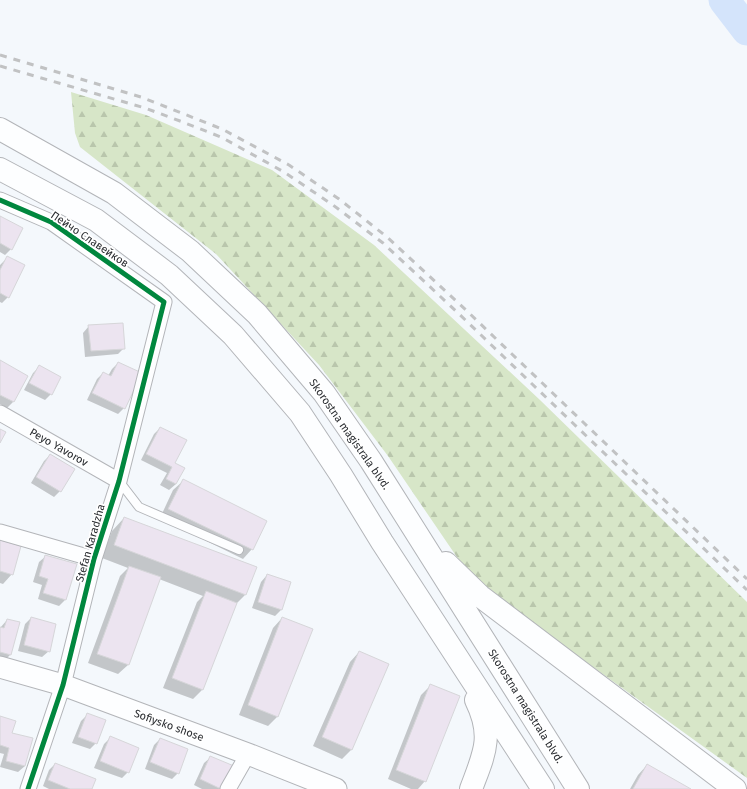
<svg xmlns="http://www.w3.org/2000/svg" width="747" height="789" viewBox="0 0 747 789" font-family="'Fira Sans',sans-serif">
<defs>
<pattern id="forest-firs" width="22" height="20" patternUnits="userSpaceOnUse"><rect width="22" height="20" fill="#d7e6c8"/><path d="M5 1l3.5 6h-7zM16 11l3.5 6h-7z" fill="#b9c6ac"/></pattern>
</defs>
<rect width="100%" height="100%" fill="#f4f8fc"/>
<path fill="url(#forest-firs)" d="M71 92 146 115 272 170 374 245 540 400 747 602V778L496 597 463 566 388 456 319 365 216 254 80 147 75 133Z"/>
<path fill="#0003" d="M0 217 11 249 5 255 0 252Z
M7 258 8 297 2 303 0 302V265Z
M89 326 124 348 118 354 85 357 83 333Z
M0 361 27 376 13 402 7 408 0 404Z
M118 363 124 408 118 414 87 400 97 379 103 373 108 376 112 369Z
M39 367 51 394 45 400 24 390 33 373Z
M160 428 174 464 176 484 169 490 160 485 167 473 141 460 154 434Z
M50 455 60 491 54 497 31 483 44 461Z
M183 481 252 549 243 559 160 518 173 490Z
M124 518 245 595 236 604 202 690 193 699 163 688 197 602 203 596 159 579 128 665 118 674 88 663 120 576 128 568 102 558 112 531Z
M0 541 12 574 3 584 0 583Z
M46 556 65 600 59 606 38 599 42 585 33 582 39 562Z
M267 575 290 583 281 610 275 616 252 608 261 582Z
M31 618 49 651 42 657 18 651 25 624Z
M282 618 311 629 277 717 268 726 239 715 273 628Z
M7 620 10 655 4 661 0 660V628Z
M359 652 352 749 342 759 313 746 350 662Z
M430 686 425 781 418 789H411L388 779 421 695Z
M87 715 96 743 90 749 72 743 81 721Z
M0 717 11 734 25 766 18 772 0 767 4 754 0 753Z
M110 738 128 772 122 778 94 768 104 744Z
M160 739 178 773 172 779 145 769 154 745Z
M211 757 222 789H202L194 785 204 763Z
M55 764 90 789H49L43 786 49 770Z
M647 765 689 789H630L638 775Z"/>
<g fill="none" stroke-linecap="round" stroke-linejoin="round">
<path stroke="#d4e4fb" stroke-width="31" d="M724 0 747 30"/>
</g>
<path fill="#ece4f0" stroke="#d6d6d9" d="M0 216 23 228 12 250 0 243Z
M7 256 25 265 9 298 0 293V270Z
M123 323 125 349 91 351 88 325Z
M0 360 28 376 14 402 0 395Z
M118 362 142 373 125 409 92 393 103 372 111 376Z
M39 365 61 377 52 395 29 383Z
M160 427 187 440 175 463 185 468 176 484 166 479 172 467 146 454Z
M0 429 6 432 0 443Z
M50 454 75 469 61 492 36 477Z
M183 479 267 521 253 550 168 509Z
M124 517 257 567 246 595 114 545Z
M0 540 21 546 13 575 0 571Z
M45 555 77 564 66 600 43 593 48 579 39 576Z
M129 566 161 577 129 665 97 654Z
M267 574 291 582 282 610 258 602Z
M206 591 237 603 203 690 172 678Z
M31 617 56 624 50 652 24 645Z
M282 617 313 629 278 717 248 705Z
M7 619 20 622 11 655 0 652V627L4 628Z
M359 651 389 664 352 750 322 737Z
M430 684 460 696 426 782 396 770Z
M87 713 106 720 97 744 78 737Z
M0 716 16 721 12 733 33 738 25 766 6 761 9 748 0 745Z
M110 736 139 748 129 773 100 761Z
M160 738 188 749 179 774 150 762Z
M210 756 234 766 221 789 200 779Z
M55 763 96 779 92 789H70L48 780Z
M647 764 691 789H633Z"/>
<g fill="none" stroke-linecap="round" stroke-linejoin="round">
<g stroke="#b3b5b9" stroke-width="10">
<path id="lane" d="M119 481 139 507 239 550"/>
</g>
<g stroke="#b3b5b9" stroke-width="17">
<path id="street" d="M0 200 51 222 164 302 119 481 94 559 63 685 28 789
M0 413 119 481
M0 532 94 559
M228 789 248 754"/>
</g>
<g stroke="#b3b5b9" stroke-width="23">
<path id="secondary" d="M0 667 63 685 248 754 336 789"/>
</g>
<g stroke="#b3b5b9" stroke-width="24">
<path id="highway" d="M0 129 114 193 190 251 257 314 324 393 371 461 578 789
M0 169 96 220 169 275 233 335 300 413 341 475 382 542 543 789
M446 563 480 596 735 789
M471 789C484 754 494 737 476 700"/>
</g>
<use href="#lane" stroke="#fdfeff" stroke-width="8"/>
<use href="#street" stroke="#fdfeff" stroke-width="15"/>
<use href="#secondary" stroke="#fdfeff" stroke-width="21"/>
<use href="#highway" stroke="#fdfeff" stroke-width="22"/>
<path stroke="#c1c2c3" stroke-width="3" stroke-dasharray="7 7" stroke-linecap="butt" d="M0 55 141 97 222 129 289 165 339 199 387 237 468 312 747 579
M0 66 145 108 180 121 221 137 284 172 333 205 383 243 457 312 747 590"/>
<g stroke="#fff" stroke-width="8">
<path id="cycleway" d="M0 200 51 222 164 302 119 481 94 559 63 685 28 789"/>
</g>
<use href="#cycleway" stroke="#00873e" stroke-width="5"/>
</g>
<g text-anchor="middle" stroke-width="3.5" stroke-linejoin="round" paint-order="stroke">
<g font-size="11" fill="#2a2d31" stroke="#fff">
<text transform="translate(90 239) rotate(34)" y="4">Пейчо Славейков</text>
<text transform="translate(350 434) rotate(55)" y="4">Skorostna magistrala blvd.</text>
<text transform="translate(59 447) rotate(30)" y="4">Peyo Yavorov</text>
<text transform="translate(90 543) rotate(-74)" y="4">Stefan Karadzha</text>
<text transform="translate(526 706) rotate(58)" y="4">Skorostna magistrala blvd.</text>
<text transform="translate(169 725) rotate(20)" y="4">Sofiysko shose</text>
</g>
</g>
</svg>
